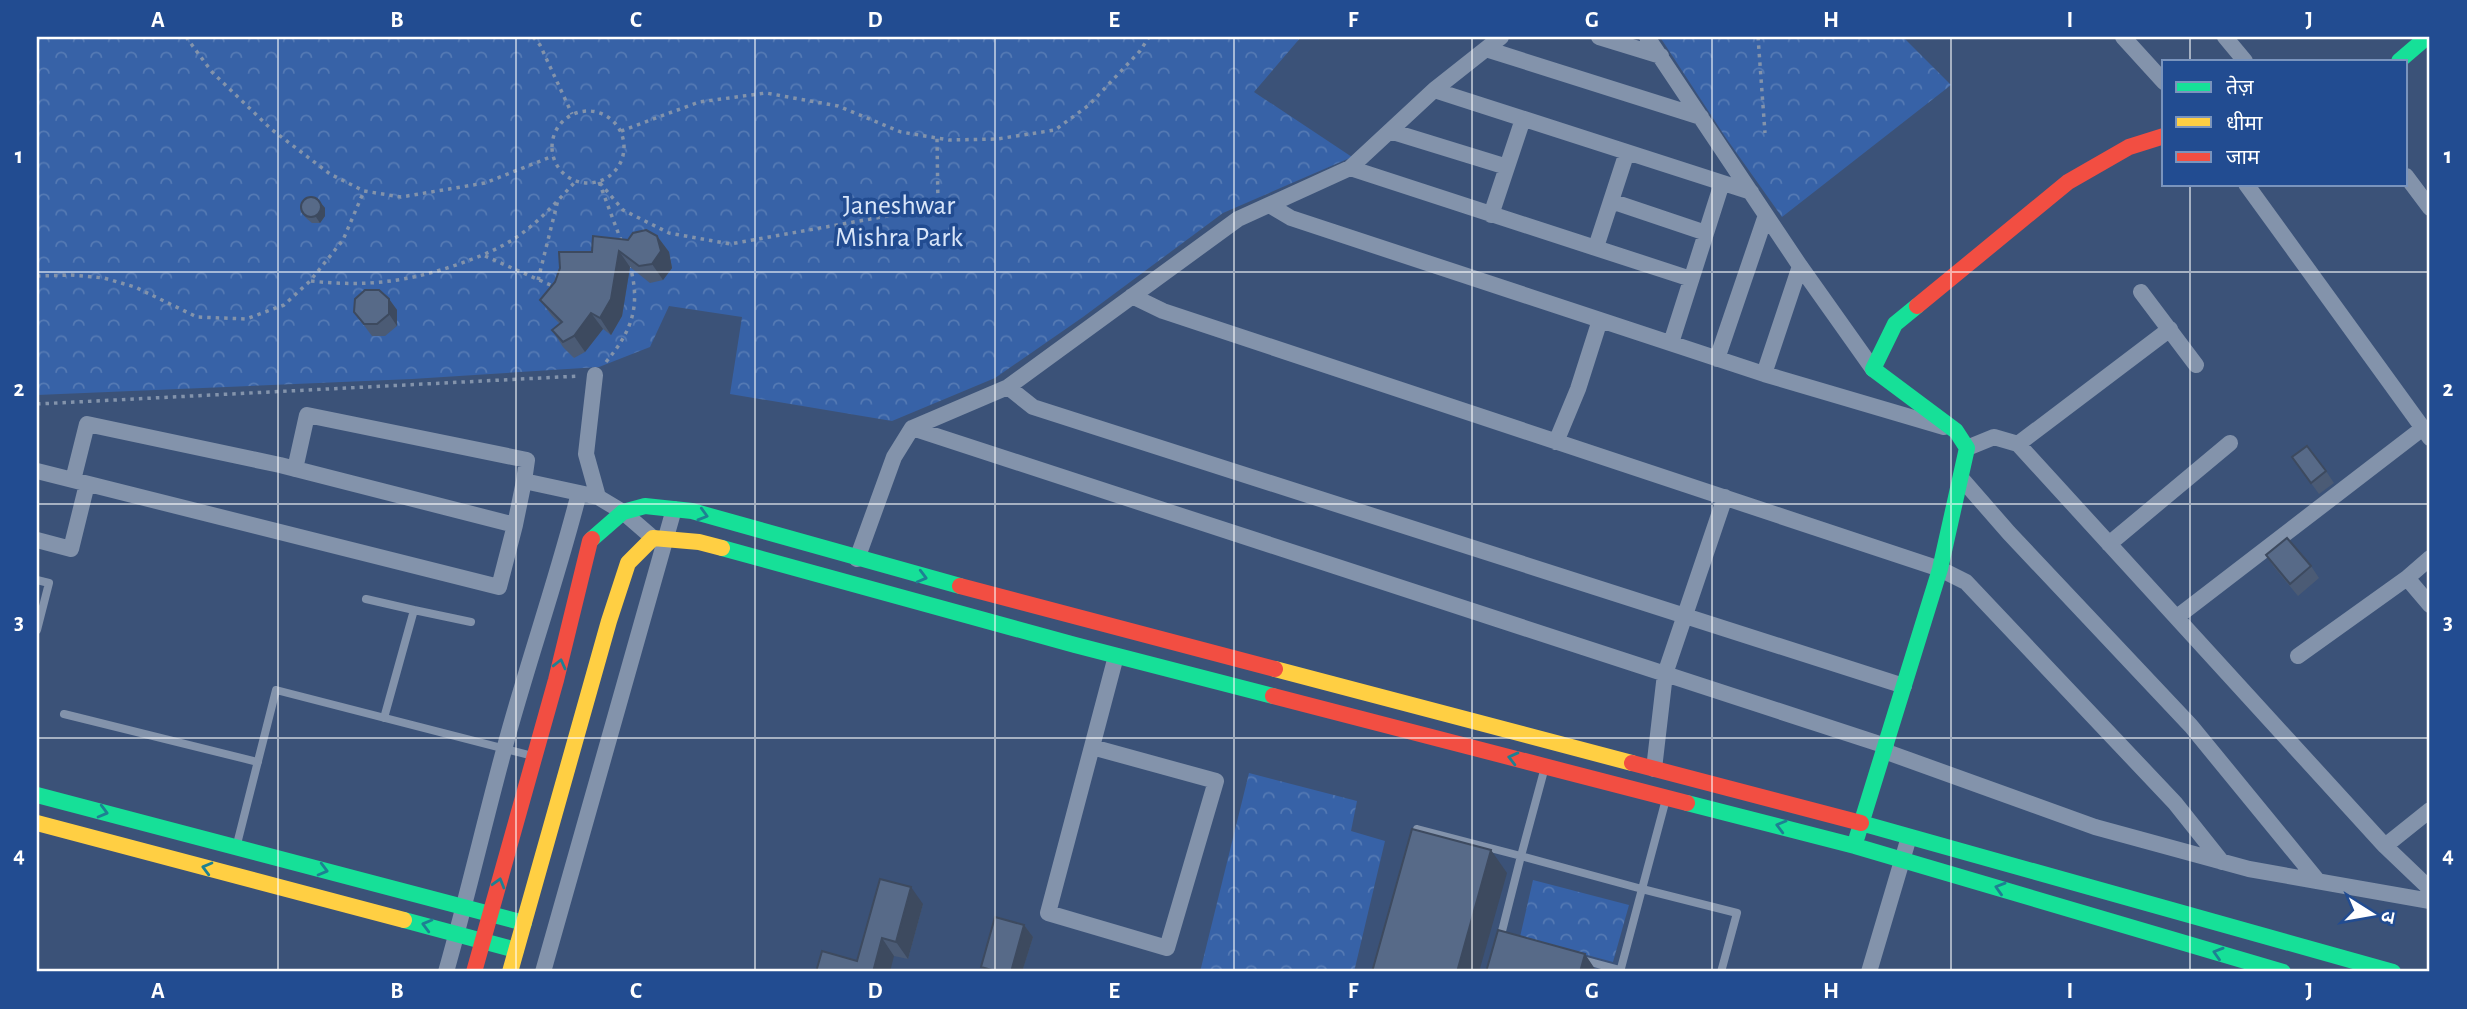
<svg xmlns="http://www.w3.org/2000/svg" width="2467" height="1009" viewBox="0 0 2467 1009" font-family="'Alegreya Sans','Noto Sans Devanagari',sans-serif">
<defs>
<pattern id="forest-crowns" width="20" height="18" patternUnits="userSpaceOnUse" patternTransform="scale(1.75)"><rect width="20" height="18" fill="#3762a7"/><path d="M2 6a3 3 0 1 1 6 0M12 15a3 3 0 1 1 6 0" fill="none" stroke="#557ab4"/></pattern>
</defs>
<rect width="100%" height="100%" fill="#3b5278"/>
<path fill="url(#forest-crowns)" d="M37 37H1301L1254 92 1352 157 1223 213 1083 317 995 378 892 421 730 394 742 317 669 306 650 347 599 367 412 379 37 395Z
M1660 37H1903L1951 85 1782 217 1726 138Z
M1249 773 1357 801 1351 831 1385 841 1354 972H1200Z
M1533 880 1629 905 1613 962 1520 937Z"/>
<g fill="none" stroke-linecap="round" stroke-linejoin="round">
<path stroke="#8393ab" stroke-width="3.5" stroke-dasharray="3.5 5" stroke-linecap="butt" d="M186 37 212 72 271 129 330 174 364 191 401 197 485 183 553 156
M533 37 540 45 572 114
M1758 37 1765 133
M552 147a36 36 0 1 1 72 0a36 36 0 1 1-72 0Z
M621 131 699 102 766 93 838 106 901 132 949 140 997 139 1055 130 1089 105 1140 51 1149 37
M599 182 622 243
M600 183 623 210 669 233 730 244 938 207 937 138
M485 256 555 287
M37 276 71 275 104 278 135 287 197 317 246 319 284 305 310 281 343 240 364 191
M538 280 558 200
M311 281C365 287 408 282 459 264 484 255 509 245 530 227 546 214 561 197 575 182
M606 362C632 331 641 306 630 266
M37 404 580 376"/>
<path stroke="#8393ab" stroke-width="8" d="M37 580 49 583 37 630
M366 599 414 610 384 718
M414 610 471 622
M64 714 258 762
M1666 799 1642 889 1737 913 1721 972
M1414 841 1417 829 1521 856 1545 767
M237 844 276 690 533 756
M1500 939 1521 856 1642 889 1620 972
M1579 959 1620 970"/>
<path stroke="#8393ab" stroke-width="16" d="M1599 37 1661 56
M1647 37 1800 266 1873 369
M2123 37 2164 82
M2225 37 2245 61
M1486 49 1701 117
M1434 90 1751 192
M1390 131 1507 167
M1350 168 1691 279
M2406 176 2430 208
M2246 184 2430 438
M1611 201 1706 233
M1271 206 1291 218 1764 374 1944 427
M1491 215 1523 119
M1596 247 1627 152
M2141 292 2196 365
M1132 296 1163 311 1940 569 1966 582 2175 803 2222 862
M1671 343 1722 183
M1717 359 1766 215
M1764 374 1800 266
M595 375 586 454 598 497 623 512 653 538
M1008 387 1033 407 1904 686
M912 428 1886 746
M1556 442 1578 389 1600 320
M2018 444 2385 846 2430 889
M1967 448 1994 437 2018 444 2170 329
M295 469 307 415 527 460 524 481
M37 471 499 587 515 525 524 481 598 497
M1961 478 2009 533 2191 726 2318 881
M73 480 87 424 280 465 515 525
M37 540 71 549 87 484
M2109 544 2230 443
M857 559 894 457 912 428 1008 387 1238 219 1350 168 1434 90 1501 37
M2407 578 2430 605
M2177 617 2423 428
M2298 656 2407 578 2430 558
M1092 747 1216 781 1167 948 1048 913 1116 656
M1884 751 2095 827 2249 869 2430 901
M1654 769 1665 674 1725 497
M2385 846 2430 810
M446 972C467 898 484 824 504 750 527 664 557 580 579 493
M543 972 674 509
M1869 972 1909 837"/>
<path stroke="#16e098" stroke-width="16" d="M2399 61 2427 37
M592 539 623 512 645 506 692 511 960 586
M722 548 1075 645 1273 696
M37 795 524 923
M1687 803 1855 846 2283 972
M1861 823 2393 972
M1857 837 1940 569 1967 448 1956 431 1873 369 1895 324 1917 306
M404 920 516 950"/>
<path stroke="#ffcf43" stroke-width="16" d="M1275 669 1632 763
M37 823 404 920
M510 972 609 621 628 563 653 538 699 542 722 548"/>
<path stroke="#f24e42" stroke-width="16" d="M1917 306 2068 182 2129 147 2164 136
M960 586 1275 669
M1273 696 1687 803
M1632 763 1861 823
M474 972 556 680 590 541 592 539"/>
</g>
<path fill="#4b5b75" d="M320 202 325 208V216L320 223H312L306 218 301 212Z
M657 236 669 252 672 268 663 280 650 283 630 267 622 316 611 335 603 329 585 352 574 358 563 347 552 330 560 324 552 316 540 300 592 252 628 240Z
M389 299 397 310V326L385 336H372L354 312Z
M2292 457 2326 471 2334 483 2319 494Z
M2266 555 2311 566 2319 578 2298 596 2274 567Z
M923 904 908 959 894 956 857 961Z
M1024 925 1033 937 1022 972H984L981 967Z"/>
<path fill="#3d4a5f" d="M320 202 325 208V216L320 223 316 217Z
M657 236 669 252 672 268 663 280 652 264Z
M619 251 630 267 622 316 611 335 600 318Z
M389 299 397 310V326L389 314Z
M591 313 603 329 585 352 574 336Z
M1491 850 1507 873 1479 972H1457Z
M911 887 923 904 908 959 896 942Z
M1024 925 1033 937 1022 972H1011Z
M882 938 894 956 890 972H873Z
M1585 954 1597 972H1580Z"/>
<path fill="#576a88" stroke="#3d4a5f" stroke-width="2" d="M301 207a10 10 0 1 1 20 0a10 10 0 1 1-20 0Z
M646 230 657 236 661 251 652 264 639 266 619 251 611 299 600 318 591 313 574 336 563 342 552 330 562 322 540 300 555 282 560 268 559 252H592L593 236 628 240 633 233Z
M365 290H379L389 299V314L377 324H364L354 312 355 299Z
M2307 446 2326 471 2311 483 2292 457Z
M2287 538 2311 566 2290 584 2266 555Z
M1412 829 1491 850 1457 972H1372Z
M880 879 911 887 896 942 882 938 873 972H816L822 951 857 961Z
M995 917 1024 925 1011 972H999L981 967Z
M1498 930 1585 954 1580 972H1486Z"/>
<defs><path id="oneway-chevron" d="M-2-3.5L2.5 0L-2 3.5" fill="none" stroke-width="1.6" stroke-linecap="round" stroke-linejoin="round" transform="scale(1.75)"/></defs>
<g stroke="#1e8093">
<use href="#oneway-chevron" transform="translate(703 515) rotate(16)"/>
<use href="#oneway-chevron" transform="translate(922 577) rotate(15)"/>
<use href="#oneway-chevron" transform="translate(560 664) rotate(-76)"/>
<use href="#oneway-chevron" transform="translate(1513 758) rotate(-166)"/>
<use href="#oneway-chevron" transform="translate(103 812) rotate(15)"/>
<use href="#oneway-chevron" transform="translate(1781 826) rotate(-165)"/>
<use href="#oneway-chevron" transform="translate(207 868) rotate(-165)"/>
<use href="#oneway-chevron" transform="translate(323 870) rotate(15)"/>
<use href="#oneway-chevron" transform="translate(499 883) rotate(-74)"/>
<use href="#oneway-chevron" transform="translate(2000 888) rotate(-163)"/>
<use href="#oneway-chevron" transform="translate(427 925) rotate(-165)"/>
<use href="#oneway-chevron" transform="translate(2218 953) rotate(-163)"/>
</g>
<path fill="none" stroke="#fff" stroke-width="2" stroke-opacity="0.55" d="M278 37V972M516 37V972M755 37V972M995 37V972M1234 37V972M1472 37V972M1712 37V972M1951 37V972M2190 37V61M2190 184V972M37 272H2430M37 504H2430M37 738H2430"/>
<g text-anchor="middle" stroke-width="7" stroke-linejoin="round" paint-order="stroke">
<g font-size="28" fill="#d9e6f9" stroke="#224c91">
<text x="899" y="214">Janeshwar<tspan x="899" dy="32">Mishra Park</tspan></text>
</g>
</g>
<rect width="2467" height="1009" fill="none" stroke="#224c91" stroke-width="77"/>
<rect x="2162" y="60" width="245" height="126" fill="#224c91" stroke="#7a94bd" stroke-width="2"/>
<rect x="2176" y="82" width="35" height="10" fill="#16e098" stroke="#7a94bd" stroke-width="2"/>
<text x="2226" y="94" font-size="21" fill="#ffffff">तेज़</text>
<rect x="2176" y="117" width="35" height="10" fill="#ffcf43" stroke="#7a94bd" stroke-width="2"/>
<text x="2226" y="130" font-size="21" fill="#ffffff">धीमा</text>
<rect x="2176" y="152" width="35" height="10" fill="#f24e42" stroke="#7a94bd" stroke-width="2"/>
<text x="2226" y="164" font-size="21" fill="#ffffff">जाम</text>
<g transform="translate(2372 914) rotate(101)" stroke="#224c91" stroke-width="5" paint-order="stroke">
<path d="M0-5L12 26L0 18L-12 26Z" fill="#ffffff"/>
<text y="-10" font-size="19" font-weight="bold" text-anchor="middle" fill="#ffffff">उ</text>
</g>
<rect x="38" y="38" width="2390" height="932" fill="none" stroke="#fff" stroke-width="2.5"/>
<g font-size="23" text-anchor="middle" font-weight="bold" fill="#fff">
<text x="158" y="27">A</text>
<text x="397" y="27">B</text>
<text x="636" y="27">C</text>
<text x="875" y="27">D</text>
<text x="1114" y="27">E</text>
<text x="1353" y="27">F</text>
<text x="1592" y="27">G</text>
<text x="1831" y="27">H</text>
<text x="2070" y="27">I</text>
<text x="2309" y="27">J</text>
<text x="19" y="163">1</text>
<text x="2448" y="163">1</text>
<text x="19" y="396">2</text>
<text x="2448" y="396">2</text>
<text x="19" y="629">3</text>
<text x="2448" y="629">3</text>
<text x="19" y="862">4</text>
<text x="2448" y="862">4</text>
<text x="158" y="998">A</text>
<text x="397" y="998">B</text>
<text x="636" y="998">C</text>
<text x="875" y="998">D</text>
<text x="1114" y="998">E</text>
<text x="1353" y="998">F</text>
<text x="1592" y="998">G</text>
<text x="1831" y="998">H</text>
<text x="2070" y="998">I</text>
<text x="2309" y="998">J</text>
</g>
</svg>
